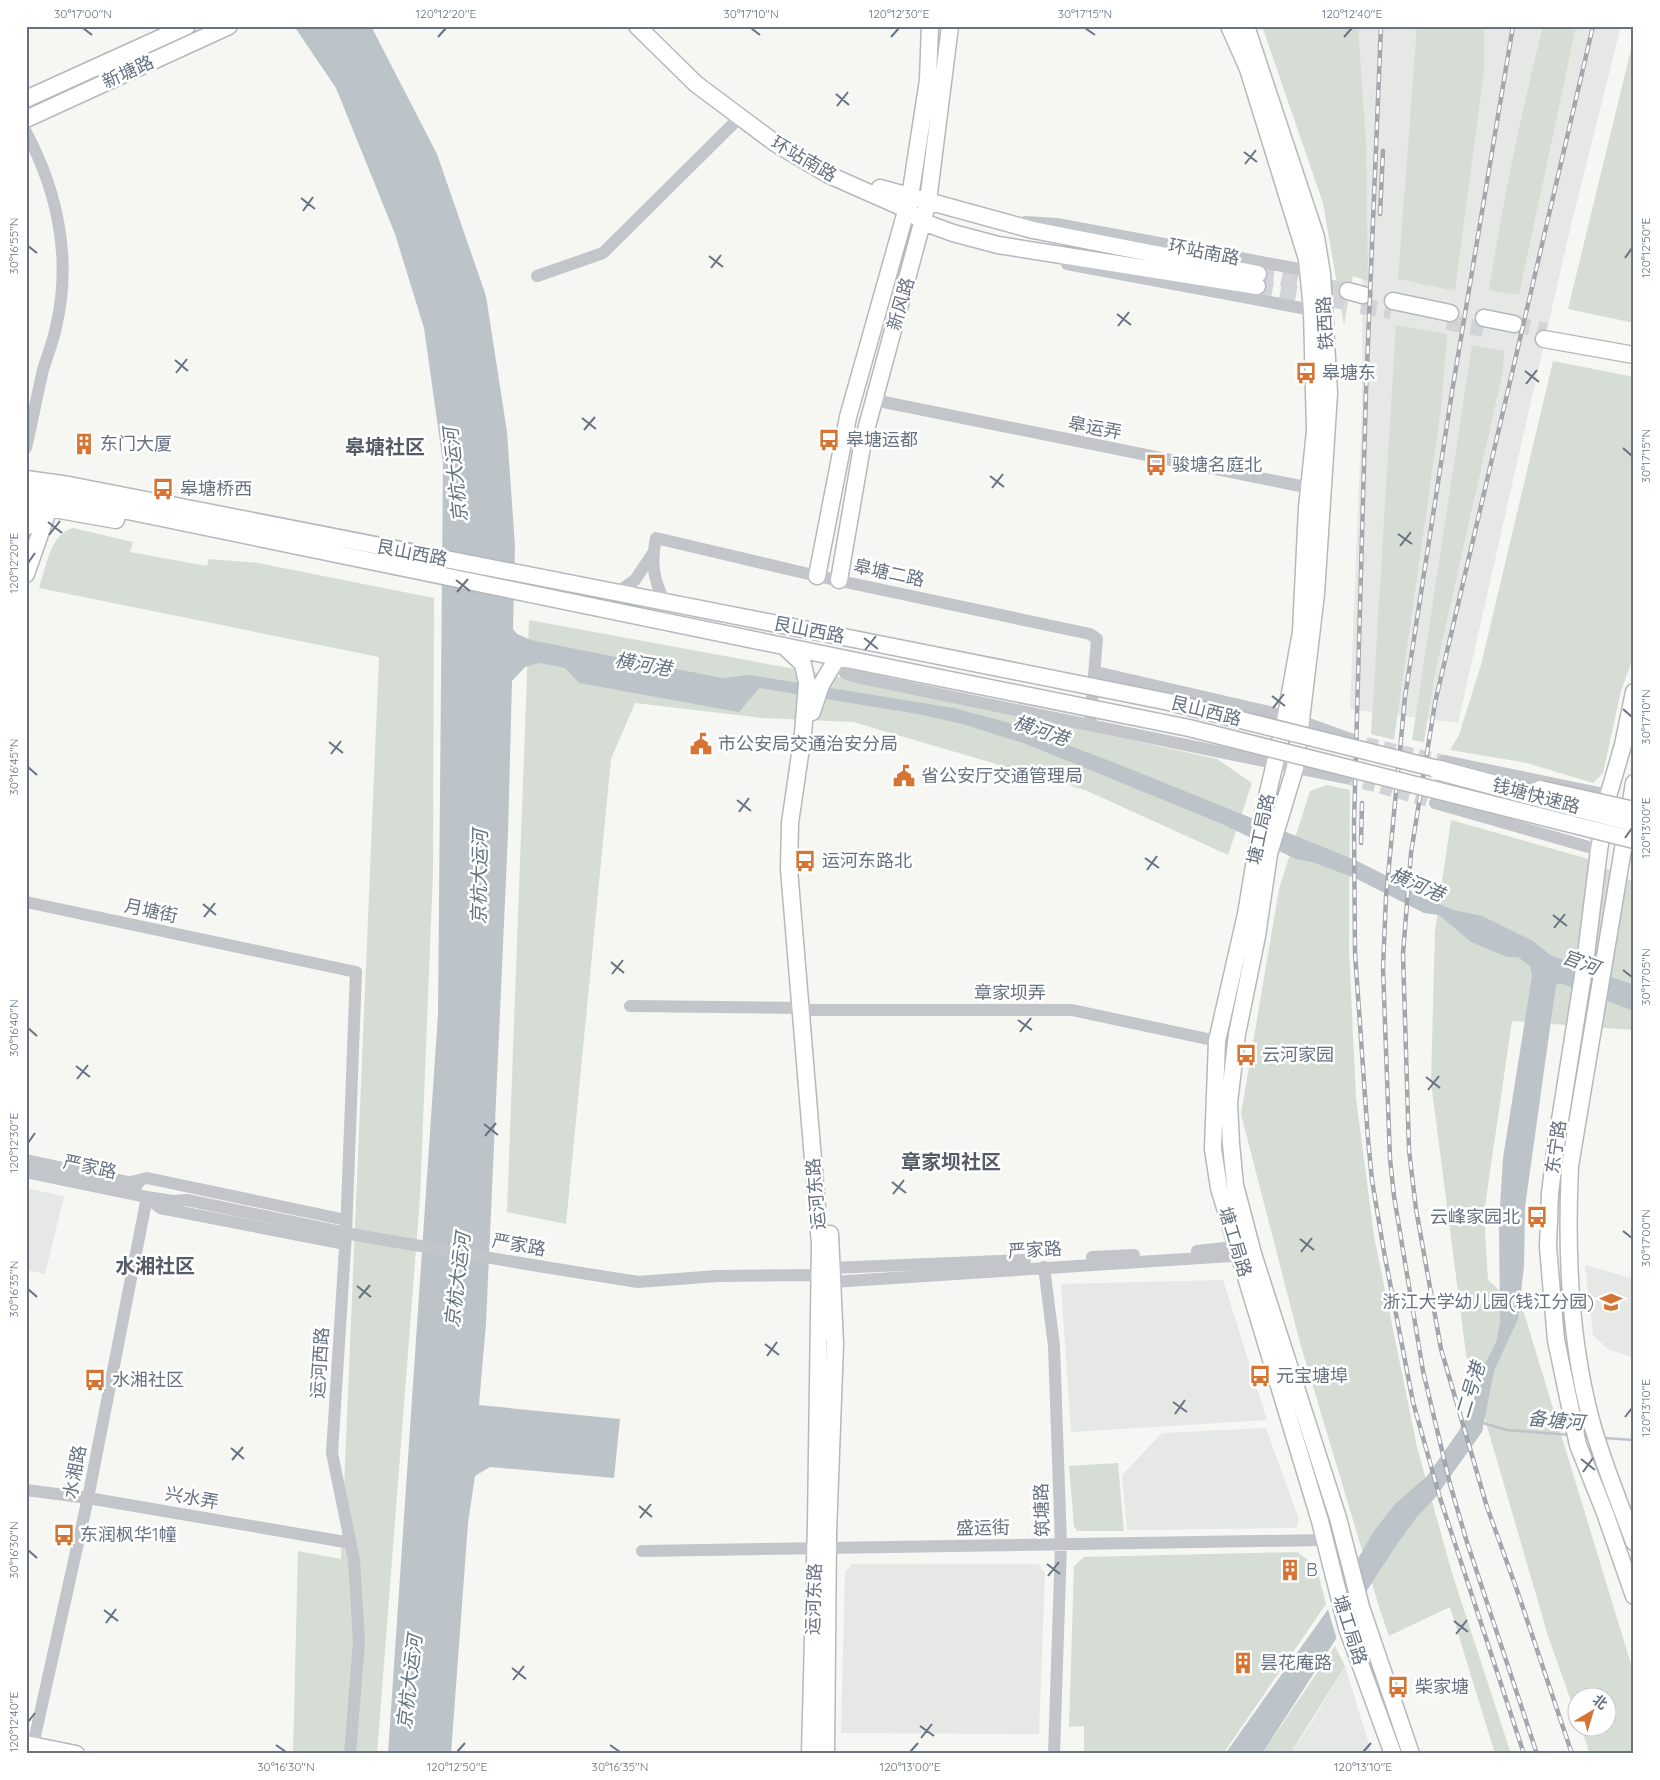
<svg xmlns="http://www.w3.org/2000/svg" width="1660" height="1780" viewBox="0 0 1660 1780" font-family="Quicksand,'Noto Sans SC',sans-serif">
<rect width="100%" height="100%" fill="#f6f6f3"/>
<path fill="#e6e8e6" d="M1353 26H1621L1570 229 1458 723 1350 709 1362 409 1363 122Z
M26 1188 64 1196 45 1274 26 1270Z
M1585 1265 1634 1279V1358L1608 1349 1593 1335Z
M1223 1280 1267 1420 1071 1432 1061 1284Z
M1266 1428 1299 1520 1296 1528 1127 1530 1122 1475 1162 1433Z
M852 1564H1039L1045 1573 1039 1734 841 1733 845 1572Z
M1345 1666 1372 1754H1290L1313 1720Z"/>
<path fill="#d6ddd5" d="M1262 26H1358L1366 143 1368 281 1353 276 1344 325 1323 203Z
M1417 26H1484V70L1455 291 1398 279Z
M1543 26H1576L1519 295 1489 290C1503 201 1521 114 1543 26Z
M1634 37V323L1568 309Z
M1396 325 1447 334 1442 401 1394 740 1371 734Z
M1472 345 1504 351 1503 371 1434 678 1424 742 1412 740Z
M1553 361 1634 377V655L1621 691 1603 773 1593 783 1527 763 1450 750 1459 735 1481 665Z
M73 528 133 542 130 552 207 566 209 559 258 563 434 598 433 872 420 1198 377 1754H293L298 1551 341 1559 379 657 39 588C46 568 50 534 73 528Z
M529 620 882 685 1217 759 1252 783 1228 855 1085 790 853 722 763 718 635 703 611 759 566 1224 507 1212Z
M1327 785 1350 790 1349 950 1356 1098 1374 1236 1417 1447 1452 1573 1511 1754H1495L1450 1607 1389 1636 1380 1610 1300 1343 1241 1114 1279 889 1310 791Z
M1451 820 1585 858 1634 882V1030L1512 1021 1484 1213 1488 1280 1524 1313 1634 1674V1754H1590L1581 1728H1608V1698H1578L1577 1718 1548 1636 1466 1354 1431 1082 1435 931Z
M1118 1463 1124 1531H1077L1074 1526 1069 1466Z
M1297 1552 1316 1566 1326 1604 1223 1754H1084V1726L1069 1727 1074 1566 1084 1557Z
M1335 1646 1345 1666 1290 1754H1262Z"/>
<path fill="#bcc4c9" d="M294 26H371L437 154 486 296 507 432 515 546 513 629 517 634 531 640 722 678 749 675 954 708 1006 722 1118 764 1353 859 1389 877 1419 896 1453 910 1482 916 1533 941 1550 955 1634 985V1011L1560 983 1556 985 1525 1207 1524 1266 1518 1319 1494 1371 1482 1432 1435 1498 1416 1518 1393 1550 1262 1754H1225L1329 1608 1374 1531 1395 1504 1427 1476 1458 1432 1470 1412 1483 1368 1497 1340 1500 1322 1499 1223 1503 1158 1532 976 1530 966 1518 957H1507L1471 942 1439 915 1424 913 1355 878 1312 862 1296 859 1220 823 1026 744 962 724 918 714 759 688 739 712 579 683 565 668 539 663 525 667 512 681 508 834 486 1323 479 1405 620 1419 614 1478 490 1467 475 1476 468 1523 451 1754H388L438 1014 443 463 424 328 395 234 336 88Z"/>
<path fill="#f6f6f3" d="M1355 1559 1367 1596 1337 1640 1327 1606Z"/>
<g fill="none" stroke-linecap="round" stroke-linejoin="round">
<path stroke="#bcc4c9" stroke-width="2.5" d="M1483 1423 1507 1430 1571 1435
M1604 1438 1634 1440"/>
<path stroke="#d2d5d7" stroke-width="12" stroke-dasharray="12 6" stroke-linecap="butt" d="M1366 743 1444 761
M1346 778 1435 803"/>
<path stroke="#d2d5d7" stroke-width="16" stroke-dasharray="16 8" stroke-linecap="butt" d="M1258 274 1348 291
M1257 286 1345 302
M1361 306 1391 311
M1447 322 1483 329
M1514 324 1546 331"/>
<g stroke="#b5b8bc" stroke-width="19">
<path id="major" d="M637 26 696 84 775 143 829 175 906 209 923 222 953 233 998 245 1257 286
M1229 26 1248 69 1307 259 1312 310 1315 431 1307 508 1301 632 1286 716 1262 818 1246 914 1217 1041 1213 1149 1219 1188 1320 1521 1347 1628 1393 1754
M1246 26 1316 237 1322 274 1329 393 1316 594 1301 720 1295 768 1269 854 1257 936 1237 1034 1229 1103 1231 1144 1235 1185 1253 1254 1338 1518 1361 1607 1411 1754
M26 99 187 26
M26 119 229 26
M880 188 1033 230 1258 274
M1348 291 1363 295
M1393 301 1450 313
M1484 318 1514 324
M1544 339 1634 355
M26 479 69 485 864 641
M26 490 861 662
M26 504 116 520
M26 527 33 505
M26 574 49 508
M817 576 848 417 910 197 928 80 930 26
M839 580 863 441 928 201 950 26
M784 646 803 664 807 683 803 734 790 823 789 869 820 1244 816 1524 810 1754
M1634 692 1623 745 1609 793 1599 850 1585 963 1556 1145 1550 1193 1548 1247 1556 1340 1578 1445 1605 1513 1634 1596
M812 712 821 685 837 658
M1634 783 1570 1166C1566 1250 1569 1338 1591 1420 1602 1461 1619 1501 1634 1542
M26 1744 76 1754
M826 1754 828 1534 835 1344 830 1234"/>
</g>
<path stroke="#c2c5c9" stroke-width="12" d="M26 132C58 192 72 260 56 327 53 342 47 356 43 370 37 396 32 422 26 448
M1025 222 1057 224 1315 272
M1067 264 1312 310
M537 276 603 253 739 118
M874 400 1310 488
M618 592 635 580 653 553
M664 600C653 579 651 561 656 538L817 576 1090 634 1097 639 1090 724
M837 658 845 673 857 677 1346 778
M1096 672 1286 716 1353 740
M1444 761 1608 795
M1435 803 1599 850
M26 902 356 972 346 1233 332 1453 354 1560 359 1642 350 1754
M630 1006 800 1008 811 1010H1072L1217 1041
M26 1160 138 1184
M26 1172 147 1197 173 1201 187 1200
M131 1182 147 1178 346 1220
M147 1197 160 1208 345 1244
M1197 1251 1244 1246
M1092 1257 1134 1255
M538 1266 638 1282 717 1276 819 1275 832 1282 1247 1255
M1044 1267 1054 1346 1061 1544 1054 1754
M824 1273 832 1268 1025 1260
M26 1490 88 1498 351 1543
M642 1551 1325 1540
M31 1754 88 1498 147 1197"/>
<use href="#major" stroke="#fff" stroke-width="16"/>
<g stroke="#a3a7ad" stroke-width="4.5">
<path id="rail" d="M1381 26 1366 392 1354 823 1355 953 1368 1139 1372 1180 1384 1252 1413 1402 1440 1498 1524 1754
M1513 26 1452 392 1405 697 1386 897 1383 968 1390 1159 1394 1196 1423 1371 1450 1484 1466 1539 1537 1754
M1380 214 1383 151
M1361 843 1362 803
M1572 1754 1518 1593 1487 1507 1441 1349 1416 1209 1409 1150 1403 954 1411 853 1435 703 1593 26"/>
</g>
<use href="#rail" stroke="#fff" stroke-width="2.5" stroke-dasharray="8" stroke-linecap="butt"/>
<g stroke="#b5b8bc" stroke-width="19" stroke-linecap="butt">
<path id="major-bridge" d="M864 641 1169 702 1450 772
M861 662 1189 728 1634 840
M1540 789 1634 810"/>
</g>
<g stroke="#b5b7bb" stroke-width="21" stroke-linecap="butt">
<path id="highway-bridge" d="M1438 770 1634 822"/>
</g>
<path stroke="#c2c5c9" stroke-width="12" d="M187 1200 356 1235 538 1266"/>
<use href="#major-bridge" stroke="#fff" stroke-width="16"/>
<use href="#highway-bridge" stroke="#fff" stroke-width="19"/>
</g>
<path fill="none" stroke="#677282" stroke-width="2" d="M83 28 92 35M751 28 760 35M1085 28 1095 35M438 37 446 28M891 37 899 28M1344 37 1352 28M836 94 849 105M837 106 848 92M1244 152 1257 162M1245 164 1256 150M301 198 315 209M303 211 313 197M28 246 37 253M709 256 723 267M1625 258 1632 248M711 268 721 255M1117 314 1131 325M1118 326 1129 312M175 360 188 371M1525 371 1539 382M176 373 187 359M1526 384 1537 370M582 418 596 429M584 430 595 417M1623 448 1632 456M990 476 1004 487M992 488 1003 474M48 522 62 533M1398 534 1412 544M49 535 60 521M1400 546 1411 532M28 563 35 553M456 580 470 591M457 592 468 579M864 638 878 649M865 650 876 636M1272 696 1285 706M1273 708 1284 694M1623 709 1632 717M329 742 343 753M331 754 341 741M28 767 37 775M737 800 751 811M739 812 749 798M1625 838 1632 828M1145 858 1159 868M1147 870 1157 856M203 904 216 915M1553 915 1567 926M204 917 215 903M1554 928 1565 914M611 962 624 973M1623 970 1632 977M612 974 623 960M1018 1020 1032 1030M28 1028 37 1036M1020 1032 1031 1018M76 1066 90 1077M1426 1077 1440 1088M77 1079 88 1065M1428 1090 1439 1076M484 1124 498 1135M485 1136 496 1123M28 1143 35 1133M892 1182 906 1193M893 1194 904 1180M1623 1231 1632 1238M1300 1239 1314 1250M1301 1252 1312 1238M357 1286 371 1297M28 1289 37 1297M359 1298 370 1285M765 1344 779 1355M767 1356 777 1342M1173 1402 1187 1412M1175 1414 1185 1400M1625 1417 1632 1408M231 1448 244 1459M1581 1459 1595 1470M232 1460 243 1447M1583 1472 1593 1458M639 1506 652 1517M640 1518 651 1504M28 1550 37 1558M1047 1564 1060 1574M1048 1576 1059 1562M104 1610 118 1621M1454 1621 1468 1632M106 1623 116 1609M1456 1634 1467 1620M512 1668 526 1679M513 1680 524 1666M28 1722 35 1713M920 1726 934 1736M921 1738 932 1724M276 1745 286 1752M610 1745 620 1752M457 1752 465 1743M910 1752 918 1743M1363 1752 1371 1743"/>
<defs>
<g id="bus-bare" transform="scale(1.725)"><path d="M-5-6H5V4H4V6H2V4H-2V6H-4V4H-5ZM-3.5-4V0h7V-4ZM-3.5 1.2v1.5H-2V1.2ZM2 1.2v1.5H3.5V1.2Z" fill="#d67533" stroke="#fff" stroke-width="2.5" paint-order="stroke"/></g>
<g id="building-bare" transform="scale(1.725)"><path d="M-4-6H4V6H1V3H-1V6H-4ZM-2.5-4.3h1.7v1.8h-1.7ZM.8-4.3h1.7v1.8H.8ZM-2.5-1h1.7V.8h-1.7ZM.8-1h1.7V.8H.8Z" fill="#d67533" stroke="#fff" stroke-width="2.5" paint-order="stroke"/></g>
<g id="civic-bare" transform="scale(1.725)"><path d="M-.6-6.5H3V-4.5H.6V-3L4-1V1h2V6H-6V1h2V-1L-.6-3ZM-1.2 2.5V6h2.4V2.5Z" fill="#d67533" stroke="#fff" stroke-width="2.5" paint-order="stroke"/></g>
<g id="school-bare" transform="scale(1.725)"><path d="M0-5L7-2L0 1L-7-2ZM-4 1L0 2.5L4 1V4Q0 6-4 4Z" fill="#d67533" stroke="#fff" stroke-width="2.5" paint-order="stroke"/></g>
</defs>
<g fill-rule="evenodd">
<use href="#bus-bare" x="1306" y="373"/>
<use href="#bus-bare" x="829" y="440"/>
<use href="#building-bare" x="84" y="444"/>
<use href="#bus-bare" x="1156" y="465"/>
<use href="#bus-bare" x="163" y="489"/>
<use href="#civic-bare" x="701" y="744"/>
<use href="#civic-bare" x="904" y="776"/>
<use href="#bus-bare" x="805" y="861"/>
<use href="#bus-bare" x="1246" y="1055"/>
<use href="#bus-bare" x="1537" y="1217"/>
<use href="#school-bare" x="1611" y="1302"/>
<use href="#bus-bare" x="1260" y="1376"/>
<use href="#bus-bare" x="95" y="1380"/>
<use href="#bus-bare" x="64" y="1535"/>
<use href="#building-bare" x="1290" y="1570"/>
<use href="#building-bare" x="1243" y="1663"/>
<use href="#bus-bare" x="1398" y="1687"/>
</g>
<g text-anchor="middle" stroke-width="5" stroke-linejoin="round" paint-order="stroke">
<g font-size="18" fill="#677282" stroke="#fff">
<text transform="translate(128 72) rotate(-24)" y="6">新塘路</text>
<text transform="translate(804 159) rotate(30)" y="6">环站南路</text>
<text transform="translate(1204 252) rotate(11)" y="6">环站南路</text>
<text transform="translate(901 304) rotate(-74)" y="6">新风路</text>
<text transform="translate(1325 323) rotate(-93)" y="6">铁西路</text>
<text transform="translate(1095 428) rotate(11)" y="6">皋运弄</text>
<text transform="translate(412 553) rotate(11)" y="6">艮山西路</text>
<text transform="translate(889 573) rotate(12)" y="6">皋塘二路</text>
<text transform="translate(809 630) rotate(11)" y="6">艮山西路</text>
<text transform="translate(1206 711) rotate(14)" y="6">艮山西路</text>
<text transform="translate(1536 796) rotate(15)" y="6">钱塘快速路</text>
<text transform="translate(1261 829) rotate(-78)" y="6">塘工局路</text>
<text transform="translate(151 911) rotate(12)" y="6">月塘街</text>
<text x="1010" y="999">章家坝弄</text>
<text transform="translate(1556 1147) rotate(-82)" y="6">东宁路</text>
<text transform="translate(90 1167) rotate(12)" y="6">严家路</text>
<text transform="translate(816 1194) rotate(-95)" y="6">运河东路</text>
<text transform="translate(1235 1242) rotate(73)" y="6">塘工局路</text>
<text transform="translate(519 1245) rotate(10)" y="6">严家路</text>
<text transform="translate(1035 1250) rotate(-3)" y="6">严家路</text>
<text transform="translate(320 1363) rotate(-86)" y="6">运河西路</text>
<text transform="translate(75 1472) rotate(-79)" y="6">水湘路</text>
<text transform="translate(192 1498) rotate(10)" y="6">兴水弄</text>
<text transform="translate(1042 1510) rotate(-92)" y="6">筑塘路</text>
<text transform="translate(983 1528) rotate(-1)" y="6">盛运街</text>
<text transform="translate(814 1599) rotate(-88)" y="6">运河东路</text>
<text transform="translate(1350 1630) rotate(72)" y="6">塘工局路</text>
</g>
<g font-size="18" fill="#677282" stroke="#fff" text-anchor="start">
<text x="1322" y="379">皋塘东</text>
<text x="846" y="446">皋塘运都</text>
<text x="100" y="450">东门大厦</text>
<text x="1172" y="471">骏塘名庭北</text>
<text x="180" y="495">皋塘桥西</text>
<text x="718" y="750">市公安局交通治安分局</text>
<text x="921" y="782">省公安厅交通管理局</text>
<text x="822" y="867">运河东路北</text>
<text x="1262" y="1061">云河家园</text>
<text x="1520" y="1223" text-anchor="end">云峰家园北</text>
<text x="1594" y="1308" text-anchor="end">浙江大学幼儿园(钱江分园)</text>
<text x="1276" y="1382">元宝塘埠</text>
<text x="112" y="1386">水湘社区</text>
<text x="80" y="1541">东润枫华1幢</text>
<text x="1306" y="1576">B</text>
<text x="1260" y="1669">昙花庵路</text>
<text x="1415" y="1693">柴家塘</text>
</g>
<g font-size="19" font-style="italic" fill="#63737f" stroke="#fff">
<text transform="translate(455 475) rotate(-96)" y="7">京杭大运河</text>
<text transform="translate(643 664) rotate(10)" y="7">横河港</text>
<text transform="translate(1041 730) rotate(19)" y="7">横河港</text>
<text transform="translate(479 877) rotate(-89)" y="7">京杭大运河</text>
<text transform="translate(1417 884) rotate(23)" y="7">横河港</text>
<text transform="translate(1581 962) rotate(20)" y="7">官河</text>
<text transform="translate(457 1280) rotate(-83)" y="7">京杭大运河</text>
<text transform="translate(1470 1390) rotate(-73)" y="7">二号港</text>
<text transform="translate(1556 1420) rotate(5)" y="7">备塘河</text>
<text transform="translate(409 1682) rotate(-83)" y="7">京杭大运河</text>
</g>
<g font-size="20" font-weight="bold" fill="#555c68" stroke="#fff">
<text x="385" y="454">皋塘社区</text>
<text x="951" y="1169">章家坝社区</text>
<text x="155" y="1273">水湘社区</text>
</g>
</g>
<rect width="1660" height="1780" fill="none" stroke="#ffffff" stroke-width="55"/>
<g transform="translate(1592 1712) rotate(38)"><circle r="24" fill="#ffffff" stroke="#c2c7cd"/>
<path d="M0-4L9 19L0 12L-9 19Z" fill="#d67533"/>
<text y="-8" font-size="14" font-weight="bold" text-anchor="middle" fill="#677282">北</text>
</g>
<rect x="28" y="28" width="1604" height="1724" fill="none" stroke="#677282" stroke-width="2"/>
<g font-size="12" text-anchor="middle" fill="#677282">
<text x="83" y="18">30°17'00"N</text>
<text x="446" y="18">120°12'20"E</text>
<text x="751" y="18">30°17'10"N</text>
<text x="899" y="18">120°12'30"E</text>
<text x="1085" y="18">30°17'15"N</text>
<text x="1352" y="18">120°12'40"E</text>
<text transform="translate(14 246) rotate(-90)" y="4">30°16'55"N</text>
<text transform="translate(1646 248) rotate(-90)" y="4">120°12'50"E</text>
<text transform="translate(1646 456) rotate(-90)" y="4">30°17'15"N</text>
<text transform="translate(14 563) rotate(-90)" y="4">120°12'20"E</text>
<text transform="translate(1646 717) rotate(-90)" y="4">30°17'10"N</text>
<text transform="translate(14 767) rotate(-90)" y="4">30°16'45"N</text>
<text transform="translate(1646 828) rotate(-90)" y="4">120°13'00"E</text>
<text transform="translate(1646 977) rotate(-90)" y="4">30°17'05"N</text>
<text transform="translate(14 1028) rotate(-90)" y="4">30°16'40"N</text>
<text transform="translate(14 1143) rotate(-90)" y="4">120°12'30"E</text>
<text transform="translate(1646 1238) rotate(-90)" y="4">30°17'00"N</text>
<text transform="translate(14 1289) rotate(-90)" y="4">30°16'35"N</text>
<text transform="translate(1646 1408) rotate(-90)" y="4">120°13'10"E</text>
<text transform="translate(14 1550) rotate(-90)" y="4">30°16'30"N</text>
<text transform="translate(14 1722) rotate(-90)" y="4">120°12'40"E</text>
<text x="286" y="1771">30°16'30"N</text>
<text x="457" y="1771">120°12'50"E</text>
<text x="620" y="1771">30°16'35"N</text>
<text x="910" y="1771">120°13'00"E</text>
<text x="1363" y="1771">120°13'10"E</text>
</g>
</svg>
